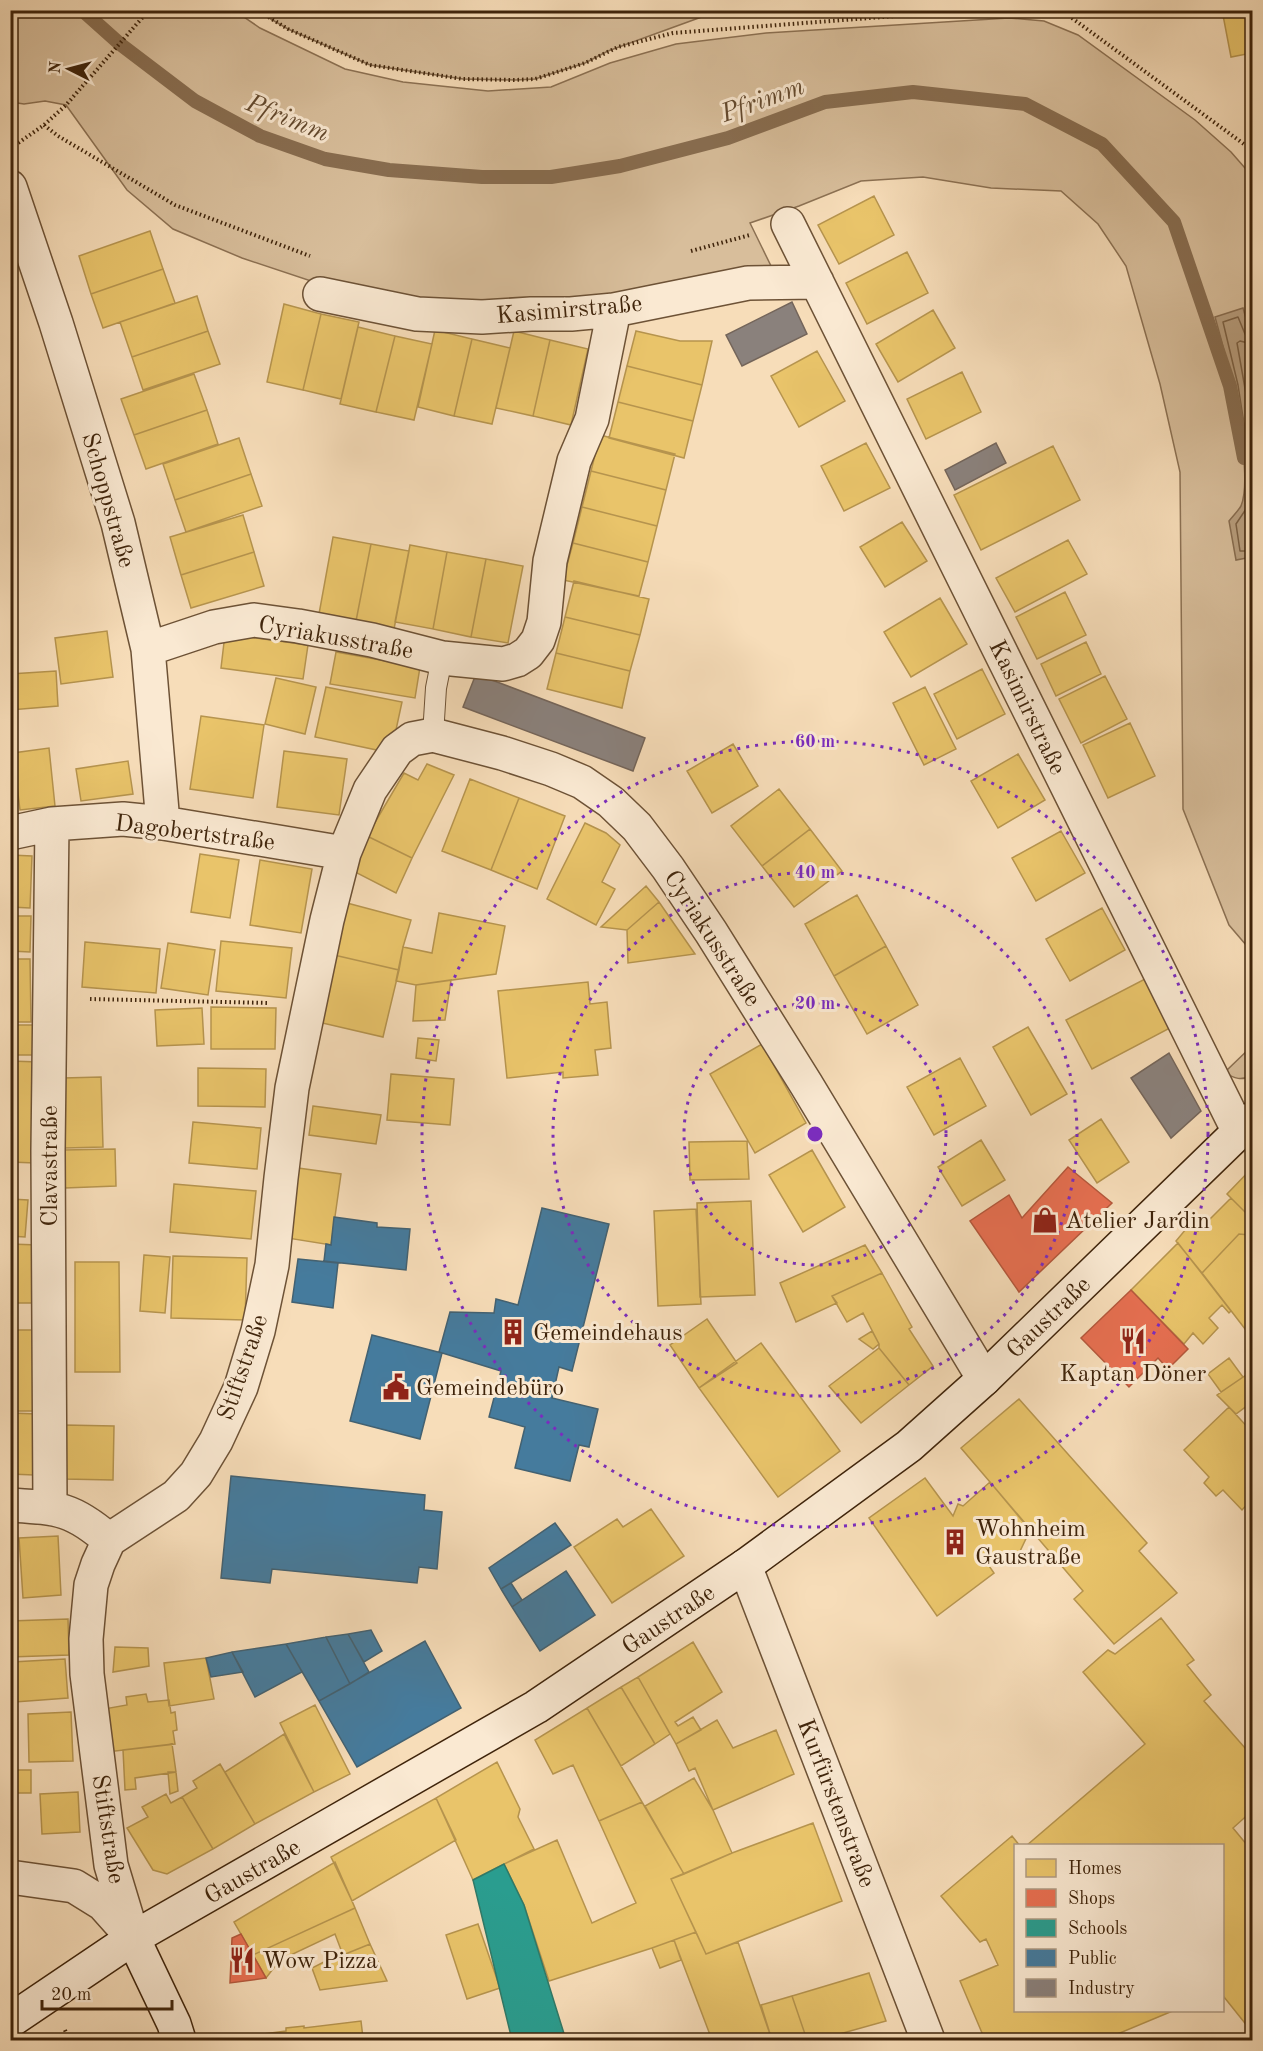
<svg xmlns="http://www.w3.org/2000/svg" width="1263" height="2051" viewBox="0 0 1263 2051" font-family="'Old Standard TT',serif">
<rect width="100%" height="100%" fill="#f7ddb9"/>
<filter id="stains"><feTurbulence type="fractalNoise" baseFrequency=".00333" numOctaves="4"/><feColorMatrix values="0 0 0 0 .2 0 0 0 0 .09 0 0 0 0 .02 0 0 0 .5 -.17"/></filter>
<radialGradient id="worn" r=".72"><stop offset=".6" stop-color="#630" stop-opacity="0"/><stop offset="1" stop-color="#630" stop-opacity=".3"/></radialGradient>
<path fill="#d8be9b" stroke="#8c7153" stroke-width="1.5" d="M10 11H235L260 28 345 69 403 82 488 91 551 87 610 63 676 44 766 33 1009 18 1044 21 1078 35 1195 120 1231 152 1252 176V952L1229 925 1183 809 1180 472 1160 384 1126 266 1098 224 1061 191 991 188 923 177 861 181 799 206 750 223 772 268 642 294 500 307 329 287 242 258 173 229 127 190 66 105 45 101 24 104 11 102Z
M257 11H718L608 51 585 63 535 79 515 80 463 79 370 65 288 29Z
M1252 1046V1075C1242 1081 1234 1079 1225 1072Z"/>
<path fill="#b89e7e" stroke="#886d50" stroke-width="1.5" d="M1243 308 1252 340V557L1236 560 1229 521C1233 516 1238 511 1241 506 1255 472 1226 355 1215 317Z"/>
<path fill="#e9c46a" stroke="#b6944e" stroke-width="1.5" d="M1222 10H1252V53L1231 57Z
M874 196 894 235 839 264 818 225Z
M150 231 163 269 91 294 79 256Z
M907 252 928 293 867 324 846 283Z
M163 269 175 303 103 328 91 294Z
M197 296 208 331 132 357 120 322Z
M284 304 321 314 303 390 267 382Z
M933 310 955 348 898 382 876 344Z
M321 314 359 322 341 399 303 390Z
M358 327 395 336 376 412 340 404Z
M435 330 472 339 454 416 418 407Z
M208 331 220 364 143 390 132 357Z
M514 331 550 340 533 416 496 408Z
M636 331 680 341H712L702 385 627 366Z
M395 336 432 344 414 420 376 412Z
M472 339 510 348 492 424 454 416Z
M550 340 588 349 571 425 533 416Z
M817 351 845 401 799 427 771 376Z
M627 366 702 385 693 421 618 402Z
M962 372 981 412 926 439 907 399Z
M194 374 207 410 134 435 121 399Z
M618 402 693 421 684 458 609 438Z
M207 410 218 444 146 469 134 435Z
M600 435 675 454 666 490 591 471Z
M239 438 251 474 175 500 163 464Z
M866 443 890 488 844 511 821 466Z
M1053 446 1080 500 981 550 954 495Z
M591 471 666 490 657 526 582 507Z
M251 474 262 506 186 532 175 500Z
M582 507 657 526 648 562 573 543Z
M243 515 254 552 181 575 170 537Z
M902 522 927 561 885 587 860 547Z
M333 537 371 544 356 621 319 614Z
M1068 540 1087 574 1015 612 996 578Z
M573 543 648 562 639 596 563 580Z
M371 544 409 551 394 629 356 621Z
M410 545 447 552 433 629 395 622Z
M254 552 264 586 191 608 181 575Z
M447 552 486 559 471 637 433 629Z
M486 559 523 566 508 643 471 637Z
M574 581 649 599 640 635 565 617Z
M1065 592 1086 635 1037 659 1016 617Z
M940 598 967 644 911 677 884 632Z
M565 617 640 635 630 671 556 653Z
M107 631 113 677 61 684 55 638Z
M225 634 308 645 303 679 221 668Z
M1086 642 1101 674 1056 696 1041 664Z
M336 652 420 667 415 698 330 684Z
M556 653 630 671 622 708 547 689Z
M982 669 1005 714 957 739 934 694Z
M56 671 58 706 10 710V674Z
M1105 676 1127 719 1081 743 1059 699Z
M276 678 316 687 305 734 265 724Z
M326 687 402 702 391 753 315 737Z
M925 687 956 749 924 765 893 703Z
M201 716 264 725 253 798 190 789Z
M1130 723 1155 776 1108 798 1083 745Z
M733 744 758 786 712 813 687 771Z
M49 748 55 806 20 810 13 753Z
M284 751 347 759 339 815 277 807Z
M1018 754 1045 800 998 828 971 781Z
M128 761 133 794 81 801 76 769Z
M427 764 454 775 412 858 367 836 404 773 418 780Z
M470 779 519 798 491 870 442 851Z
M779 789 810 829 762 866 731 826Z
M519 798 565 816 537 889 491 870Z
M585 823 606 833 620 845 602 882 615 889 596 925 547 899Z
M810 829 842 871 794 907 762 866Z
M1061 831 1085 873 1036 901 1012 858Z
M367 836 412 858 396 893 355 872Z
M200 854 239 860 230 918 191 912Z
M10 855 32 856 30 908 10 907Z
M260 860 312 869 301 933 250 925Z
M646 886 659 902 627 930 601 927Z
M857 895 886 946 834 976 805 924Z
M659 902 695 954 628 963 627 930Z
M347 903 411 920 403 947 399 970 334 955Z
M1102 908 1125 950 1070 981 1046 939Z
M439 913 505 926 496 974 416 985 396 981 403 947 432 953Z
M10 916H31L30 952 10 951Z
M221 941 292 948 286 998 216 991Z
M85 942 160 949 156 993 82 987Z
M168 943 215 950 208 995 161 988Z
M886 946 918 1005 867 1034 834 976Z
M334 955 399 970 383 1037 318 1022Z
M10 959H30L31 1022H10Z
M1145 979 1170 1028 1092 1069 1066 1020Z
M451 980 445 1020 413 1021 416 985Z
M588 982 590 1004 607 1002 611 1048 595 1050 598 1075 563 1078V1072L507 1078 498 991Z
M211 1007 276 1008 275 1049H211Z
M202 1008 204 1044 157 1046 155 1010Z
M10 1025H33V1055H10Z
M1028 1027 1067 1094 1031 1115 993 1047Z
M418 1038 439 1040 436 1061 416 1058Z
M762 1044 806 1123 755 1153 710 1074Z
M960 1058 986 1106 934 1135 907 1087Z
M10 1061 39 1062 35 1163 10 1162Z
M198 1068 266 1069 265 1107 198 1106Z
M391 1074 454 1079 450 1125 387 1120Z
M101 1077 103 1147 65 1148 63 1078Z
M313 1106 381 1115 376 1144 309 1135Z
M1101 1119 1129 1162 1097 1183 1069 1140Z
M193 1122 261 1128 257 1169 189 1163Z
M981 1140 1005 1180 962 1206 938 1167Z
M747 1141 749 1179 690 1180 689 1142Z
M115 1149 116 1186 65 1188 64 1150Z
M812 1150 845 1207 803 1232 769 1175Z
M291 1167 341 1174 331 1245 281 1237Z
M1252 1168V1219L1227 1194Z
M174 1184 256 1191 251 1239 170 1232Z
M1231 1198 1252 1219V1233L1250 1235 1239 1234 1202 1273 1176 1241 1186 1229 1198 1231Z
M10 1199 28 1200 25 1237 10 1236Z
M751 1201 755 1295 700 1297 697 1203Z
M696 1209 701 1304 658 1306 654 1211Z
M1252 1233V1338L1202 1273 1239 1234 1250 1235Z
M1178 1243 1231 1311 1229 1313 1222 1305 1209 1318 1218 1328 1203 1344 1193 1333 1184 1344 1131 1290Z
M10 1244 38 1245 36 1303H10Z
M865 1245 882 1273 832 1296 837 1303 796 1322 780 1283Z
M144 1255 170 1257 165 1313 140 1311Z
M173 1256 247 1258 245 1320 171 1318Z
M75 1262H119L120 1372H75Z
M882 1273 912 1327 909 1329 933 1366 909 1385 879 1348V1344L863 1313 847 1322 832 1296Z
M707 1319 737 1363 699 1388 670 1345Z
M10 1330H33V1411H10Z
M872 1331 879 1344 873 1349 859 1339Z
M761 1343 840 1451 778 1497 699 1388Z
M879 1348 909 1385 861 1423 829 1386Z
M1229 1358 1243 1377 1221 1392 1208 1374Z
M1252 1371V1402L1236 1414 1217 1395Z
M1019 1399 1147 1543 1139 1551 1177 1593 1114 1644 1074 1599 1083 1591 961 1448Z
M1229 1407 1252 1432V1499L1242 1510 1223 1490 1216 1496 1204 1483 1209 1477 1184 1450Z
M10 1413 37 1414 34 1475 10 1474Z
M64 1425 114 1426 113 1480 64 1479Z
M925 1478 953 1516 958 1504 963 1506 990 1482 1030 1530 1014 1564 990 1554 987 1563 994 1573 937 1616 869 1518Z
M651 1509 684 1556 612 1603 574 1547 617 1519 623 1527Z
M58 1536 61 1595 23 1598 19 1538Z
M1161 1618 1194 1660 1187 1665 1211 1695 1204 1701 1252 1756V1811L1233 1828 1252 1851V2032L1224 1997 1222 1998V1846H1026L1145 1744 1083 1672 1108 1650 1115 1654Z
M68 1619 69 1655 10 1657V1621Z
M693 1642 722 1692 675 1722 678 1726 693 1717 701 1730 676 1744 638 1677Z
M115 1647 148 1648 149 1666 113 1672Z
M206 1658 214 1699 169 1706 164 1663Z
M65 1659 68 1698 15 1702 12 1662Z
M638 1677 670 1734 655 1744 621 1687Z
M621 1687 655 1744 621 1766 587 1708Z
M146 1694 148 1702 169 1700 171 1713 175 1712 177 1730 173 1731 175 1744 107 1752 104 1709 127 1705 126 1697Z
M315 1705 350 1774 314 1792 280 1723Z
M587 1708 642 1802 599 1821 573 1765 553 1774 535 1740Z
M71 1712 73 1761 29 1762 28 1714Z
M717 1720 733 1748 776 1730 794 1774 713 1810 695 1768 689 1771 676 1744Z
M284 1734 314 1792 255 1824 225 1772Z
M172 1744 176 1772 135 1778 136 1789 125 1790 123 1750Z
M497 1762 520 1809 518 1817 534 1849 473 1880 436 1798Z
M220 1764 255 1824 213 1849 182 1797 197 1788 193 1781Z
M10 1770H31V1793H10Z
M168 1772H176L178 1791 170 1794Z
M694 1778 713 1810 732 1853 684 1874 645 1806Z
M78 1792 80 1832 42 1834 40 1794Z
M166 1794 171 1803 182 1797 213 1849 167 1874 153 1870 127 1828 148 1817 142 1807Z
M436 1798 456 1840 352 1901 331 1857Z
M642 1802 684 1874 671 1879 696 1932 652 1948 549 1981 524 1905 504 1864 557 1840 592 1923 636 1903 599 1821Z
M813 1823 842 1901 706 1954 671 1879 732 1853Z
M1012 1836 1020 1846H1016V2010H1175L1103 2040H985L960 1981 998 1965 986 1939 980 1942 941 1896Z
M335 1862 355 1908 253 1955 234 1922Z
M355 1908 370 1944 343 1955 335 1934 280 1960 266 1978 253 1955Z
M478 1924 500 1988 467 1999 446 1935Z
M696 1932 706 1954 738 1942 772 2040H712L674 1940Z
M674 1940 681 1960 660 1968 652 1948Z
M370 1944 387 1981 320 1990 312 1968 343 1952V1955Z
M869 1973 886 2021 818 2040H807L792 1996Z
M792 1996 807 2040H772L761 2005Z
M361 2021 363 2038 373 2037V2040H234L233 2038 286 2031V2028L304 2026V2028Z"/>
<path fill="#e76f51" stroke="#b5583c" stroke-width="1.5" d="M1068 1167 1112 1203 1019 1292 970 1221 1009 1195 1022 1218Z
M1131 1290 1188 1349 1168 1369 1158 1358 1129 1387 1081 1338Z
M241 1934 253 1955 266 1978 230 1983 232 1938Z"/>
<path fill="#2a9d8f" stroke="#307967" stroke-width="1.5" d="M504 1864 524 1905 566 2040H512L473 1880Z"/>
<path fill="#457b9d" stroke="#436171" stroke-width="1.5" d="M542 1208 609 1224 572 1371 559 1367 552 1398 598 1409 589 1447 579 1445 570 1481 515 1468 525 1427 489 1417 501 1371 439 1352 450 1312 494 1313 496 1299 518 1305Z
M334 1217 377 1223V1227L410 1229 406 1270 324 1261 326 1244 331 1245Z
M298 1259 338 1263 333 1308 292 1302Z
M372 1335 442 1353 420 1439 350 1421Z
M231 1476 425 1495 424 1510 442 1512 437 1569 419 1567 417 1583 272 1569 270 1583 221 1578Z
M555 1523 571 1545 501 1589 489 1568Z
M566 1571 595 1615 540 1651 512 1607Z
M511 1583 522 1600 512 1607 501 1589Z
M371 1630 382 1651 364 1662 348 1634Z
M348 1634 369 1672 350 1684 326 1637Z
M326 1637 350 1684 319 1701 286 1644Z
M425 1641 461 1708 357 1767 319 1701Z
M286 1644 302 1672 255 1697 232 1652Z
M232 1652 243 1672 211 1677 206 1658Z"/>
<path fill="#8a817c" stroke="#74655a" stroke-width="1.5" d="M792 302 807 334 742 366 726 335Z
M996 443 1006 463 955 490 945 470Z
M476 674 645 738 633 771 463 707Z
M1169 1053 1201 1111 1171 1138 1131 1078Z"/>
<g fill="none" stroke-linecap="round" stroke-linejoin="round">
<path stroke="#7c6144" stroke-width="1.5" d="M1252 337 1245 334 1238 317 1223 322 1238 385 1246 437 1250 477 1246 509 1236 524 1240 551H1252
M1252 344 1240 341 1237 343 1252 428"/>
<path stroke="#886d50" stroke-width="14" d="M82 10 120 44 195 101 260 136 325 159 389 170 482 177H551L620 166 728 138 825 102 913 92 1025 104 1102 144 1174 222 1230 386 1244 458"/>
<g stroke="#6d5236" stroke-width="22">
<path id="lane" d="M433 735 436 688 442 658"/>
</g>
<g stroke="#6d5236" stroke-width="36">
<path id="street" d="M10 187 56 323 118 523 148 649 163 823
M788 224 1239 1132
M320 294 417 314 482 317 531 314H571L614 310 748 283 817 282
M148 649 214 627 254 620 298 626 372 640 442 658 503 664 517 660 528 653 538 640 544 622 550 561 574 461 592 419 614 310
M10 833 52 824 123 819 163 823 344 853
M10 1505C58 1508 72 1508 109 1540
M50 1507 48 1151 52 824
M745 1566 928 2040
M10 1877 74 1886 103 1904 128 1932
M133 1938 111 1865 87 1674 86 1639 91 1585 98 1564 109 1540 176 1496 196 1474 216 1441 241 1387 258 1331 272 1265 281 1178 292 1088 327 920 344 853 370 790 397 750 412 739 433 735 502 753 551 769 582 782 611 802 637 827 668 868 711 932 806 1084 984 1379"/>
</g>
<g stroke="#3f240b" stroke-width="36">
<path id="secondary" d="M133 1938 174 2024 179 2040
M10 2021 133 1938 536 1707 745 1566 909 1446 984 1379 1252 1119"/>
</g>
<path stroke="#3f240b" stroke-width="4" stroke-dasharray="1.5 3" stroke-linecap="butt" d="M257 10 288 29 370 65 463 79 515 80 535 79 585 63 618 47 673 33 975 10
M1061 10 1252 150
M44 125 58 136 175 205 310 256
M11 148 44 125 66 105 149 10
M691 251 750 235
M90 999 269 1003
M65 2030 69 2040"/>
<use href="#lane" stroke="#fae9d2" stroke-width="20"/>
<use href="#street" stroke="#fae9d2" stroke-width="33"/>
<use href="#secondary" stroke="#fae9d2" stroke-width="33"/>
</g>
<g fill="none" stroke="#7b2cbf" stroke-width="3" stroke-dasharray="3 6">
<circle cx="815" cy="1134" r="131"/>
<circle cx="815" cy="1134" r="262"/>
<circle cx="815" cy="1134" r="393"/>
</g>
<defs>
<g id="shop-bare" transform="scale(2.07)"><path d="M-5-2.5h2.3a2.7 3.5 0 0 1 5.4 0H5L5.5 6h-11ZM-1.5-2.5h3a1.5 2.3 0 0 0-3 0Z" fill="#8f2418" stroke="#fae9d2" stroke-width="2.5" paint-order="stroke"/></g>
<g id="building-bare" transform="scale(2.07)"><path d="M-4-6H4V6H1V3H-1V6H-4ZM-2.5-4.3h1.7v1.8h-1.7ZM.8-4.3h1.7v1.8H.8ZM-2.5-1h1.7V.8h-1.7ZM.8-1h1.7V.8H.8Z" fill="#8f2418" stroke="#fae9d2" stroke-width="2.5" paint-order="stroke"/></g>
<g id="restaurant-bare" transform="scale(2.07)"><path d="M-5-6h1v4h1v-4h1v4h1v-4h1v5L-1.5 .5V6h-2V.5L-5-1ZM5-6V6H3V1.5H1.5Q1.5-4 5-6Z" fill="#8f2418" stroke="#fae9d2" stroke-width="2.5" paint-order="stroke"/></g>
<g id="civic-bare" transform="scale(2.07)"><path d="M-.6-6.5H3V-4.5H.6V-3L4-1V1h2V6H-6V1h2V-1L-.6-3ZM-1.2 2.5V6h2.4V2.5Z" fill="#8f2418" stroke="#fae9d2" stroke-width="2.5" paint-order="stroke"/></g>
</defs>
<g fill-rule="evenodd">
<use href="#shop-bare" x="1045" y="1220"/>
<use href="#building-bare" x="513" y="1332"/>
<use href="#restaurant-bare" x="1133" y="1341"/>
<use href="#civic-bare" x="396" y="1387"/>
<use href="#building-bare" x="955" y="1542"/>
<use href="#restaurant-bare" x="242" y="1960"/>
</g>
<g text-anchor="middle" stroke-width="6" stroke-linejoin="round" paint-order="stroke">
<g font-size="24" fill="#3f240b" stroke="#fae9d2">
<text transform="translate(569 309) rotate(-5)" y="8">Kasimirstraße</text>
<text transform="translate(109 500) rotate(74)" y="8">Schoppstraße</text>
<text transform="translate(336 637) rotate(10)" y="8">Cyriakusstraße</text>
<text transform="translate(1028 707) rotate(64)" y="8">Kasimirstraße</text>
<text transform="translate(195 832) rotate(7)" y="8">Dagobertstraße</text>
<text transform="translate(713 938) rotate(57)" y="8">Cyriakusstraße</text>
<text transform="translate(49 1166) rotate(-90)" y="8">Clavastraße</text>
<text transform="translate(1048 1317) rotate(-44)" y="8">Gaustraße</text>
<text transform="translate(242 1367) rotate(-71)" y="8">Stiftstraße</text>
<text transform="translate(668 1619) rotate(-34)" y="8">Gaustraße</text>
<text transform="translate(837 1803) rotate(69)" y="8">Kurfürstenstraße</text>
<text transform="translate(109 1829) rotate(81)" y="8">Stiftstraße</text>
<text transform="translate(252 1871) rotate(-30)" y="8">Gaustraße</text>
</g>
<g font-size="24" fill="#3f240b" stroke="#fae9d2" text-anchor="start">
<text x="1065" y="1228">Atelier Jardin</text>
<text x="533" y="1340">Gemeindehaus</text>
<text x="1133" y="1381" text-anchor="middle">Kaptan Döner</text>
<text x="416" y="1395">Gemeindebüro</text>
<text x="975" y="1536">Wohnheim<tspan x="975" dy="28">Gaustraße</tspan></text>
<text x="262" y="1968">Wow Pizza</text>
</g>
<g font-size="26" font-style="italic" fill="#63492e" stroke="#fae9d2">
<text transform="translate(762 99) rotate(-20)" y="9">Pfrimm</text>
<text transform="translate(288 117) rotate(22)" y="9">Pfrimm</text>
</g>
</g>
<circle cx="815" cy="1134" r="9" fill="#7b2cbf" stroke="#fae9d2" stroke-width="3"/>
<g font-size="18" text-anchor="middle" font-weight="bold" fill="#7b2cbf" stroke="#fae9d2" stroke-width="6" stroke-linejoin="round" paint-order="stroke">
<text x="815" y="747">60 m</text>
<text x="815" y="878">40 m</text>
<text x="815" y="1009">20 m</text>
</g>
<rect width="1263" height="2051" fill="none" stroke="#f7ddb9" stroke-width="36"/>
<rect x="12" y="12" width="1239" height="2027" fill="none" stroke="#3f240b" stroke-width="3"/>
<rect x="18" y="18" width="1227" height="2015" fill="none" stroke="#3f240b" stroke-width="1.5"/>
<rect x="1014" y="1844" width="210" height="168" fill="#fae9d2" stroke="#af9a82" stroke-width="1.5"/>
<rect x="1026" y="1859" width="30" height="18" fill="#e9c46a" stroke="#af9a82" stroke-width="1.5"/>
<text x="1068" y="1874" font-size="18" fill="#3f240b">Homes</text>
<rect x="1026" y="1889" width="30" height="18" fill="#e76f51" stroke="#af9a82" stroke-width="1.5"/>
<text x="1068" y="1904" font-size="18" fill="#3f240b">Shops</text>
<rect x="1026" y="1919" width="30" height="18" fill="#2a9d8f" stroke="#af9a82" stroke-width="1.5"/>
<text x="1068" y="1934" font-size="18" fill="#3f240b">Schools</text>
<rect x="1026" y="1949" width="30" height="18" fill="#457b9d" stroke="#af9a82" stroke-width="1.5"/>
<text x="1068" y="1964" font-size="18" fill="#3f240b">Public</text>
<rect x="1026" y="1979" width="30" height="18" fill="#8a817c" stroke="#af9a82" stroke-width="1.5"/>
<text x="1068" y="1994" font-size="18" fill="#3f240b">Industry</text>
<g transform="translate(69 69) rotate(276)" stroke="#fae9d2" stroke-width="4.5" paint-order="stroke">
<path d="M0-4.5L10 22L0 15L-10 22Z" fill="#3f240b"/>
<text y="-9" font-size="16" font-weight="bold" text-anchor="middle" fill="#3f240b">N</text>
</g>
<path d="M42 2000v9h130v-9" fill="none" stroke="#3f240b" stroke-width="3"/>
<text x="51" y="2000" font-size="18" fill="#3f240b" stroke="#fae9d2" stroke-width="4.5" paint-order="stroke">20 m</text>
<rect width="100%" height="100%" filter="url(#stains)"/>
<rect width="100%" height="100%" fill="url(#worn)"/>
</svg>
